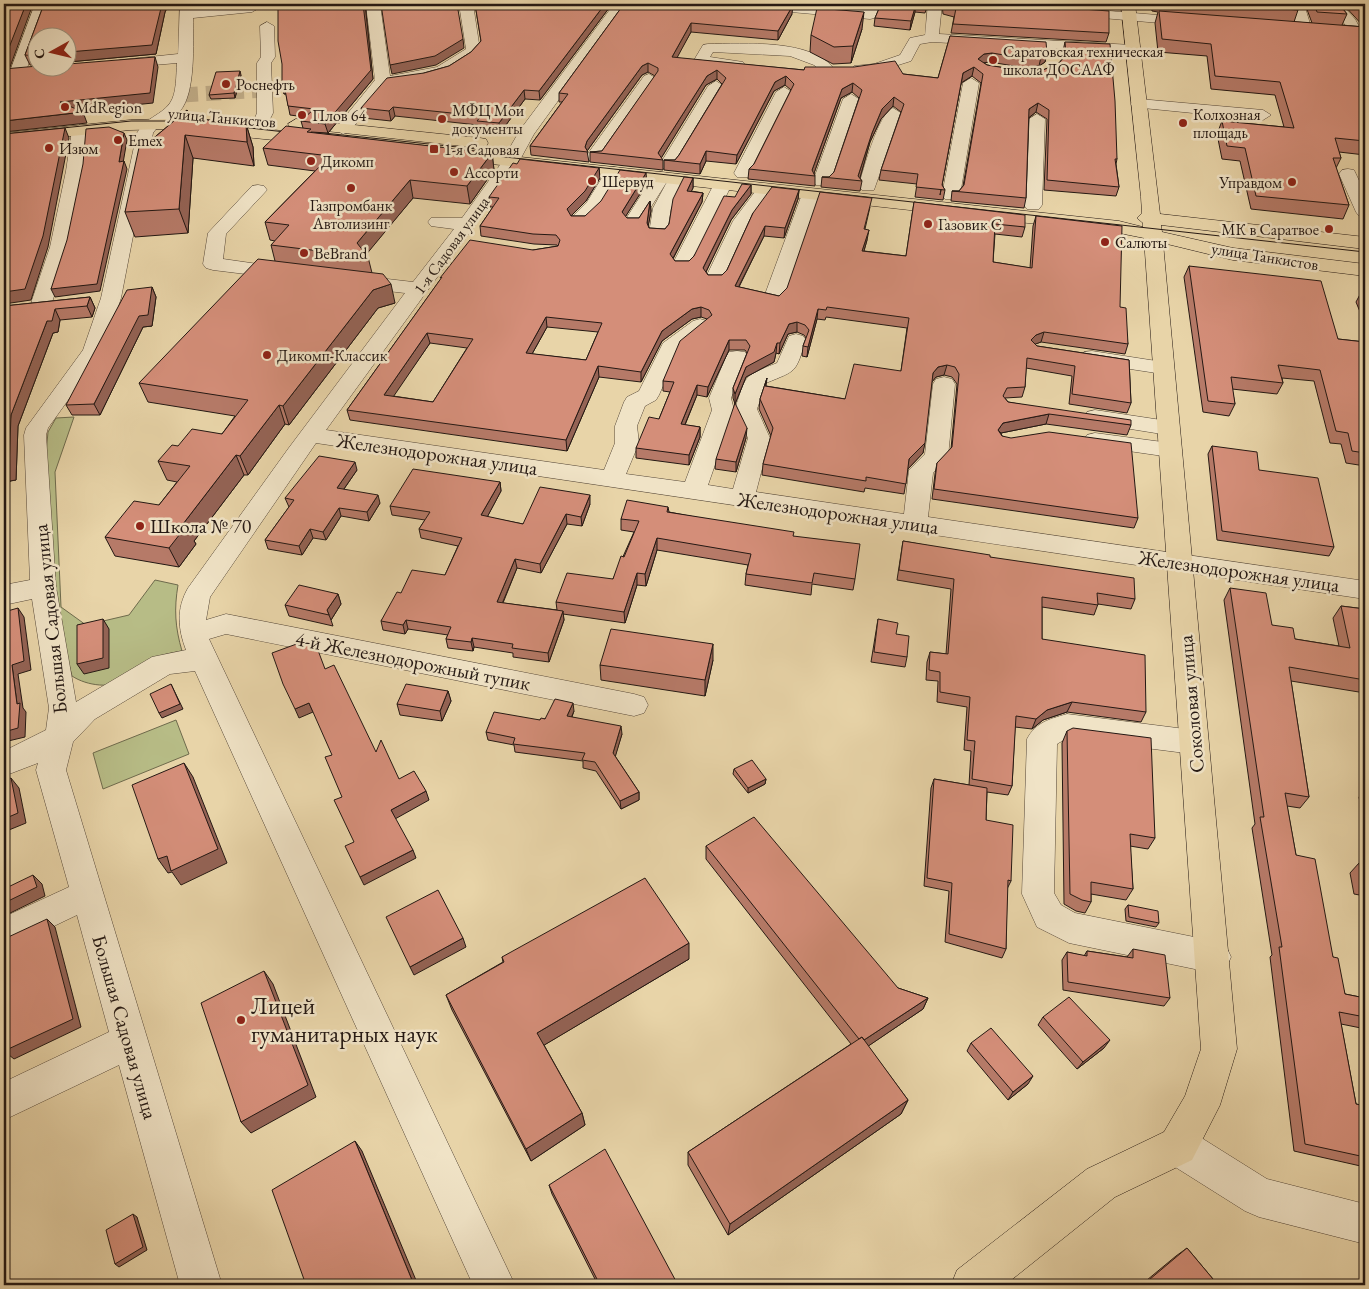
<svg xmlns="http://www.w3.org/2000/svg" width="1369" height="1289" viewBox="0 0 1369 1289" font-family="'EB Garamond',serif">
<rect width="100%" height="100%" fill="#e8d4a8"/>
<filter id="stains"><feTurbulence type="fractalNoise" baseFrequency=".004" numOctaves="4"/><feColorMatrix values="0 0 0 0 .2 0 0 0 0 .09 0 0 0 0 .02 0 0 0 .5 -.17"/></filter>
<radialGradient id="worn" r=".72"><stop offset=".6" stop-color="#630" stop-opacity="0"/><stop offset="1" stop-color="#630" stop-opacity=".3"/></radialGradient>
<path fill="#b7bc86" stroke="#6e6a4c" d="M74 417 55 472 61 607 86 625 129 615 155 580 178 585C174 609 175 627 182 651 171 653 159 655 149 661 141 667 136 675 128 679 112 689 87 686 72 676L53 603 44 475 48 432 56 418Z
M176 720 189 754 103 789 93 753Z"/>
<g fill="none" stroke-linecap="round" stroke-linejoin="round">
<path stroke="#c1ae8a" stroke-width="15" stroke-dasharray="15 8" stroke-linecap="butt" d="M183 95 264 90"/>
<g stroke="#554738" stroke-width="1">
<path id="minor" d="M35 4H49L25 74 22 77H12L9 74Z
M180 4H194V10L259 4V8L252 12 193 18C193 42 196 93 180 111 172 120 160 122 153 133L121 298 104 350 48 428 46 435 56 587 76 702 152 657 186 650C178 629 176 609 188 588L288 449 405 293 353 287 346 285 343 281 346 277 353 275 413 282 454 229 431 226 428 222 431 218H462L498 168 520 130 614 4H628L534 134 515 169 473 228 326 430 604 470 615 443V426L624 402 627 397 639 391 663 343 693 321 700 319 707 321 710 325 679 350 659 395 656 400 645 406 637 426 639 443 626 474 685 482 712 410 709 398 726 357 729 352 737 351 745 352 748 357 731 398 734 410 708 485 733 489 748 438 735 409C747 374 742 377 777 363L789 336 796 334 803 336 806 340C795 373 798 370 766 383L757 409 770 438 756 492 904 514 909 470 925 454 933 384 936 379 944 377 952 379 955 384 948 457 933 473 928 517 1365 581V599L316 443 210 597 206 620 226 614 634 694 644 697 648 705 644 713 634 716 226 634 209 639 515 1285H473L195 671 170 674 95 719 73 742 66 770 222 1285H180L119 1065 4 1120V1082L109 1032 77 915 4 950V917L69 887 36 770 38 763 4 776V751L46 730 49 708 32 599 4 605V585L30 580 24 435 26 428 83 350 101 298 137 133C146 117 162 115 170 103 177 93 176 75 177 63L120 68 113 64 120 60 178 54Z
M366 4H380L390 76 437 67 466 49 459 4H473L480 50C460 79 419 82 388 85L349 132 343 134 335 129 375 80Z
M751 4H789L865 10 868 4H882L875 18 870 19 757 9 752 8Z
M928 4H942L939 34 1132 45 1139 49 1132 53 932 42 920 44 911 61 876 72H854L852 69 854 66 874 64 900 55 910 38 925 35Z
M1290 4H1304L1312 30 1310 33 1305 34 1298 30Z
M1327 4H1341L1355 19 1363 34 1361 37H1351L1344 23Z
M1073 8 1194 18 1201 22 1194 26 1068 15 1066 12Z
M267 22 274 26 275 57 271 63 273 113 268 123 262 125 254 120 257 113V63L261 57 260 26Z
M708 44C743 44 813 38 835 70L828 74 823 73 814 65 790 56 713 52 710 57 743 62 745 65 743 68 738 69 696 63 694 60 703 45Z
M649 74 657 79 601 160H589L587 156 589 152 644 76Z
M971 78 979 83 960 195 957 199H945L942 195 963 83Z
M716 81 724 86 678 164 675 168H663L660 164 708 86Z
M784 87 792 92 752 173 749 177H737L734 173 776 92Z
M851 94 859 99 831 181 828 185H816L813 181 843 99Z
M1139 99 1263 110 1271 115 1263 120 1133 107 1131 104 1133 101Z
M893 108 901 113 874 190H862L859 186C863 171 879 112 893 108Z
M1037 114 1045 119 1042 205 1039 209H1027L1024 205 1029 119Z
M80 125 88 130 84 171 69 247 51 306 48 310 41 312 34 310 31 306 32 300 50 247 66 171 72 130Z
M614 167 620 168 623 172 600 209 584 224H572L569 220 587 202 608 168Z
M1348 169 1354 170 1365 193V217L1359 216 1356 212 1339 174 1342 170Z
M661 172 667 173 669 178 677 174 683 175 686 179 671 208 667 233 665 237H651L649 233 653 208 668 180 639 226H627L624 222 655 173Z
M723 179 729 180 732 184 692 265 689 269H675L672 265 714 184 717 180Z
M766 184 772 185 775 189 751 222 725 279 722 283H708L705 279 733 221 760 185Z
M258 185 264 186 267 190 226 234 223 259 293 269 296 273 293 277 286 279 213 270 206 268 203 264 208 233 252 186Z
M811 189 817 190 820 194 784 297 781 301H767L764 297 802 194 805 190Z
M1092 351 1163 362 1171 363 1174 368 1171 373 1163 374 1084 362 1081 357 1084 352Z
M1095 410 1168 421 1176 423 1179 428 1176 433 1168 435 1087 422 1084 417 1087 412Z
M1095 433 1170 443 1178 445 1182 450 1178 455 1170 457 1087 445 1083 440 1087 435Z
M1067 714 1193 730 1203 733 1208 742 1203 751 1193 754 1067 738 1057 744 1054 893 1061 905 1075 913 1214 941 1226 946 1231 957 1226 968 1214 973 1069 943 1037 927 1022 894 1027 739C1036 722 1050 719 1067 714Z
M1178 1127 1192 1132 1267 1179 1365 1204V1244L1259 1217 1245 1211 1164 1160 1159 1146 1164 1132Z"/>
</g>
<g stroke="#241813" stroke-width="1">
<path id="major" d="M1121 4H1135L1160 214 1365 237V249L1161 225 1162 232 1233 248 1365 264V276L1233 260 1163 243 1237 1049 1220 1105 1192 1160 1115 1197 1005 1285H951L957 1270 1087 1169 1164 1132 1185 1096 1201 1049 1144 238 1119 233 455 160 449 159 447 155 449 151 455 150 1119 221 1143 227V223L1137 218 1142 213 1141 197Z
M166 119 313 134 319 136 321 139 319 142 313 144 166 129 130 130 4 143V133L130 120Z
M296 119 480 138 486 139 488 143 486 147 480 148 290 127 288 124Z"/>
</g>
<use href="#minor" fill="#f0e3c6" fill-rule="evenodd"/>
<use href="#major" fill="#e8d4a8" fill-rule="evenodd"/>
<path stroke="#241813" stroke-width="1" d="M205 120 240 123
M232 126 294 133
M314 132 486 150
M4 134 131 121H190
M478 154 1365 252"/>
</g>
<path fill="#b67a68" stroke="#241813" fill-rule="evenodd" d="M44 4H169L165 12 156 54 68 62V63V38H38V65H30L25 55Z
M295 4H365L373 79 328 133 311 132 312 133 492 153 494 170 470 204 413 198 366 254 368 257 372 273 395 303 378 308 289 425 285 424 248 475H244L194 541 196 544 179 567 115 556 105 537 159 505 177 482 167 480 158 461 178 446 222 434 235 416 148 402 139 383 275 261 271 245 275 241 270 240 265 222 315 171 268 165 263 148 303 128 301 121 305 117 290 115 286 94H284L282 84Z
M475 4H612L540 100 525 99 500 133 478 130V125L395 116 391 121 363 118 361 108 424 73 449 66 471 52 481 41Z
M624 4 792 14 778 40 691 32 676 58 804 70 903 74 938 78 950 36 1047 53 1045 62 1039 66 1020 67 990 62 984 63 987 65 1024 71 1043 70 1059 63 1063 58V51L1065 42 1117 159 1116 164 1119 187 1116 196 1044 190 1047 119 1036 112 1029 118 1026 198 1024 208 951 201 952 191H959L963 186 981 83 972 76 961 83 942 185 945 190 943 200 915 197 917 184 879 180 881 170 901 112 893 106 881 119 870 142 860 178 862 181 860 191 821 187 822 177H829L834 172 859 98 852 92 841 98 814 173 815 176V186L748 179 749 169 754 164 791 90 785 85 774 91 736 164 706 161 700 174 664 170V160H675L679 155 722 84 717 79 706 85 661 158 663 160V170L590 162V152L602 151 655 76 648 72 642 75 587 151 589 162 531 155 530 146 562 102H559V93Z
M881 4H928L925 13 915 12 910 30 874 26 875 18Z
M942 4H1015L1109 33 1106 42 951 33 954 17 943 14Z
M1052 4H1107L1106 8Z
M1151 4H1297L1298 10 1294 22 1312 23 1305 4H1339L1347 14 1342 25 1364 27 1343 4H1365V155L1339 152 1341 158 1336 168 1349 205 1343 219 1251 209 1240 161 1222 159 1217 134 1222 121 1284 127 1275 95 1211 89 1207 56 1158 52 1155 23 1158 12 1152 11Z
M862 29 851 63 833 64 810 52 811 35Z
M241 75 235 98 211 99 209 95Z
M187 110 190 118 246 124 253 147 254 166 193 158 188 233 135 237 125 212 149 142Z
M599 168 600 178 586 201 571 216H585L647 183 625 217 627 218H639L650 201 651 211 648 226 649 228 665 229 669 224 693 178V188L691 191 703 193 702 202 673 259 675 261H689L694 256 735 197 751 185V194L731 220 706 272 708 275H722L727 270 753 213 799 190 798 199 784 238 764 236 739 287 779 296 870 207 865 229 867 240 864 251 906 256 914 202 1025 227 1022 237 995 234 993 262 1030 268 1033 226 1036 216 1120 307 1128 344 1125 354 1041 342 1035 344 1037 346 1129 360 1131 403 1127 413 1069 404 1072 376 1026 368 1025 387 1022 397 1005 398 1008 402 1131 425 1127 435 1046 424 1001 433 1002 436 1138 518 1134 528 932 499 935 474 937 463 951 449 957 384 952 377 944 375 936 377 932 382 923 453 908 469 904 494 865 488 864 492 762 475 763 464 771 436 759 409 760 399 767 378 766 386 845 399 901 371 907 328 826 317 825 320 817 319 807 357 802 356 803 346 806 338 804 335 797 332 788 334 779 354 776 353 774 362 746 377 735 404 733 398V388L747 353 745 350H729L707 397 697 395 685 425 700 427V437L689 465 636 458V448L659 419 670 392 663 391V381L707 319 701 317 692 319 662 341 641 382 599 377 567 451 350 420 347 410 440 280 533 250 558 246 557 245 534 244 481 236 480 226 493 207H490L489 197ZM547 327 598 332 586 360 532 354ZM430 343 467 348 433 402 393 396Z
M1189 266 1338 339 1365 342V466L1346 463 1341 444 1330 443 1314 381 1282 378 1283 383 1277 394 1232 389 1235 404 1229 416 1203 412 1184 277Z
M1365 285V324L1356 302Z
M152 287 156 297 152 326 143 327 100 415H72L66 405Z
M90 297 95 308 92 317 60 320 58 332 53 333 18 426 16 480 10 481 4 499V306Z
M746 438 736 472 715 469 716 459Z
M1212 446 1259 470 1334 547 1329 556 1217 540 1208 454Z
M357 470 344 489 380 503 369 521 341 516 326 540 313 538 302 555 268 549 265 540 289 507 285 498Z
M500 482 501 491 487 517 523 524 590 504 582 526 567 524 541 573 517 568 503 603 557 610 556 602 613 579 634 532 621 530V519L668 507 669 512 793 536 855 579 853 590 812 584 811 595 745 585 746 574 748 565 657 550 646 586 637 585 625 623 563 614 564 620 549 662 513 657V653L474 647 473 651 448 648 446 639 448 635 408 629 405 634 383 630 381 621 401 593 445 575 458 546 421 538 419 529 425 520 392 515 390 506Z
M903 541 990 557 1135 599 1131 609 1098 604 1094 615 1042 607V639L1146 712 1141 722 1067 712 1043 720 1032 729 1015 727 1012 786 1008 795 987 792 986 820 1011 881 1007 889 1006 949 1002 958 945 942 949 891 924 886 931 788 934 779 969 785 971 751 964 750 967 707 937 702 938 681 926 680 927 662 930 652 946 654 951 589 897 580Z
M1230 588 1272 625 1295 639 1339 646 1333 618 1341 606 1365 609V693L1291 681 1309 797 1300 808 1287 806 1296 855 1333 957 1345 994 1365 998V1024L1361 1028 1341 1024 1356 1104 1365 1106V1167L1294 1151 1270 957 1272 955 1252 828 1255 824 1224 600Z
M338 594 341 604 331 620 333 626 289 616 285 605Z
M878 619 896 634 907 657 905 667 871 662Z
M713 660 705 696 601 680 600 665Z
M448 691 451 701 442 721 400 715 397 704Z
M574 711 572 717 622 734 615 756 639 792V800L621 809 596 771 583 768V761L515 752 514 745 488 740 486 732 540 720Z
M1067 731 1155 838 1148 849 1130 846 1133 889 1126 900 1091 894V902L1085 913 1076 911 1064 904 1062 743Z
M734 769 766 779 765 784 748 793 733 774Z
M1364 791H1365V819H1363L1359 797Z
M706 846 898 988 928 998 923 1009 868 1046 908 1100 901 1114 728 1235 688 1165V1152L851 1044 706 859Z
M1359 863 1365 864V896L1354 894 1350 873Z
M1128 905 1159 923 1156 927 1126 921 1125 909Z
M1133 949 1170 998 1164 1006 1063 990 1062 960 1067 952 1084 956 1087 951 1127 957Z
M502 957 689 959 544 1045 582 1113 585 1125 531 1161 452 1010 446 995 503 962Z
M1043 1017 1104 1048 1077 1069 1038 1025Z
M971 1043 1028 1084 1008 1100 967 1051Z
M549 1185 678 1285H598L552 1194Z
M1187 1248 1218 1285H1141L1176 1256Z"/>
<path fill="#946355" stroke="#241813" d="M26 4H33L10 67 4 69V58Z
M162 4H169L165 12 156 54 68 62V63V52Z
M202 4H229V5L203 7Z
M363 4H365L373 79 328 133 325 124Z
M605 4H612L540 100 539 91Z
M916 4 915 12 910 30 911 21Z
M793 5 792 14 778 40V31Z
M864 12 862 29 851 63 853 46Z
M691 23V32L672 67V57Z
M463 39 464 48 436 65 392 74 390 65Z
M992 53 990 62 982 63 978 59 984 54Z
M1047 53 1045 62 1039 66 1041 57Z
M155 57 158 67 153 103 64 112 60 102Z
M648 63V72L642 75 587 151 585 147 587 141 642 66Z
M974 67 972 76 961 83 940 195 963 73Z
M717 70V79L706 85 660 160 658 153 707 76Z
M240 71 241 75 235 98 234 93Z
M786 76 785 85 774 91 736 164 737 155 775 82Z
M853 83 852 92 841 98 813 176 812 170 842 89Z
M282 84H284L287 93 284 94Z
M524 90 525 99 500 133 499 123Z
M894 97 893 106 881 119 870 142 859 181 858 176 872 133 882 109Z
M1038 103 1036 112 1027 119 1029 109Z
M393 107 395 116 391 121 389 111Z
M187 110 195 133 187 118Z
M83 112 87 123 4 132V121Z
M246 124 253 147 254 166 247 142Z
M65 128 69 138 48 247 31 300 4 304V292Z
M124 133 127 140 122 169 119 162Z
M185 135 193 158 188 233 179 209Z
M706 151V161L700 174V164Z
M492 153 494 170 470 204 467 186Z
M124 161 127 169 100 291 55 297 51 289Z
M599 168 600 178 586 201 568 219 567 209Z
M646 173 647 183 622 222V212Z
M693 178V188L687 200V191Z
M410 180 413 198 365 256 357 243Z
M751 185V194L731 220 703 278V268L732 210Z
M799 190 798 199 784 238 785 228Z
M703 193 702 202 670 264V254Z
M650 201 651 211 647 233V223Z
M765 226 764 236 734 296 735 286Z
M869 230 867 240 861 261 862 251Z
M391 284 395 303 378 308 289 425 283 406 373 290Z
M152 287 156 297 152 326 143 327 100 415 94 404Z
M90 297 95 308 92 317 87 306Z
M701 307V317L692 319 662 341 641 382V372L662 331 692 309Z
M55 309 60 320 58 332 53 333 18 426 16 480 10 481 4 499V470L11 415 47 321Z
M818 309 817 319 807 357 808 347Z
M546 317 547 327 527 363 526 353Z
M797 322V332L788 334 779 354 780 343 789 324Z
M1044 332 1041 342 1033 345 1031 340 1036 335Z
M427 333 430 343 387 406 384 395Z
M729 340V350L707 397 708 387Z
M777 343 776 353 774 362 746 377 735 404V394L746 367Z
M947 365 944 375 936 377 931 383 933 373 938 367Z
M598 366 599 377 567 451 566 440Z
M697 385V395L681 434V424Z
M279 405 285 424 248 475 240 456Z
M1049 414 1046 424 1001 433 998 430 1003 423Z
M700 427V437L689 465V455Z
M747 428 746 438 736 472V462Z
M925 443 923 453 907 470 909 459Z
M236 455 244 475 194 541 196 544 179 567 169 548 183 524Z
M355 462 357 470 339 496 337 488Z
M500 482 501 491 483 525 481 515Z
M378 495 380 503 369 521 367 512Z
M590 495V504L582 526 581 517Z
M339 508 341 516 326 540 323 532Z
M566 514 567 524 541 573 540 564Z
M310 529 313 538 302 555 299 546Z
M657 538V550L646 586 645 574Z
M515 559 517 568 499 611 497 602Z
M637 573V585L625 623 624 612Z
M338 594 341 604 331 620 327 610Z
M18 608 24 617 31 670 18 674 23 708 26 712 25 737 4 742V732L17 704 12 665Z
M563 611 564 620 549 662 548 653Z
M103 619 109 629V668L84 674 77 664Z
M406 620 408 629 405 634 403 625Z
M472 638 474 647 473 651 471 642Z
M713 644V660L705 696V680Z
M171 684 183 709 162 718 159 713Z
M448 691 451 701 442 721 440 711Z
M1072 702 1067 712 1043 720 1032 729 1036 719 1047 710Z
M309 703 313 712 299 718 295 709Z
M573 703 574 711 568 725 567 716Z
M621 726 622 734 614 761 613 753Z
M184 763 193 777 227 863 181 885 172 872 168 873 158 859Z
M11 778 19 788 26 823 4 832V819Z
M766 779 765 784 748 793V788Z
M426 791 429 800 395 819 391 810Z
M639 792V800L621 809 620 801Z
M413 850 416 858 364 885 360 877Z
M33 875 42 884 45 896 4 916V903Z
M47 919 55 927 81 1027 14 1059 4 1051Z
M463 938 466 947 414 975 410 967Z
M689 943V959L541 1047 537 1033Z
M264 971 273 984 316 1097 251 1133 241 1122Z
M928 998 923 1009 858 1053 861 1042Z
M1110 1040 1104 1048 1077 1069 1083 1062Z
M1033 1076 1028 1084 1008 1100 1013 1092Z
M908 1100 901 1114 728 1235 730 1224Z
M582 1113 585 1125 531 1161 526 1149Z
M355 1141 362 1151 418 1285H414Z
M133 1214 137 1217 147 1250 119 1267 115 1264Z"/>
<path fill="#d48e79" stroke="#241813" fill-rule="evenodd" d="M4 4H26L5 58H4Z
M44 4H162L152 45 68 52V38H38V56L25 55Z
M295 4H363L371 70 325 124 301 121 314 109 288 106 284 84H282V64L278 41V5Z
M381 4H457L463 39 435 56 390 65Z
M475 4H605L539 91 524 90 499 123 477 121 481 116 393 107 389 111 361 108 387 78 424 73 449 66 471 52 481 41Z
M624 4H778L793 5 778 31 691 23 672 57 804 70 805 67H854L895 61 903 74 938 78 950 36 1046 42 1047 53 1041 57 1022 58 992 53 984 54 978 59 987 65 1024 71 1043 70 1059 63 1066 55 1065 42 1110 44 1115 101 1117 159H1115L1119 187 1047 180 1049 110 1038 103 1029 109 1026 198 952 191H959L964 185 983 74 974 67 963 73 942 185 945 190 916 187 918 174 881 170 904 104 894 97 882 109 872 133 858 176 862 181 822 177H829L834 172 862 90 853 83 842 89 812 170 815 176 749 169 754 164 794 84 786 76 775 82 737 155 706 151 700 164 664 160H675L679 155 726 78 717 70 707 76 658 153 663 160 590 152 602 151 658 71V68L648 63 642 66 587 141 585 147 588 152 530 146 568 94 559 93Z
M881 4H916L911 21 875 18Z
M944 4H1015L1109 11V33L953 24 956 8 944 6Z
M1217 4H1297L1298 10Z
M1314 4H1339L1347 14 1317 12Z
M1359 4H1365V10Z
M817 8 864 12 853 46 834 47 811 35Z
M1159 11 1365 27V141L1335 138 1341 158H1333L1349 205 1256 196 1245 148 1227 146 1222 121 1294 128 1280 82 1215 76 1211 44 1162 39Z
M155 57 150 93 60 102 83 112 4 121V69L38 66V68H68V64Z
M240 71 234 93 209 95 216 72Z
M187 110V118L246 124 247 142 185 135 179 209 125 212 140 143 149 142Z
M286 126 311 129 307 132 492 153 467 186 410 180 357 243 368 257 271 245 289 225 265 222 330 156 263 148Z
M109 127 124 133 119 162 124 161 97 284 51 289 67 240 83 164 86 129Z
M65 128 43 236 25 289 4 292V134Z
M520 159 599 168 585 191 567 209 571 216H585L601 201 620 170 646 173 622 212 627 218H639L650 201 647 223 649 228 665 229 669 224 673 199 684 177 693 178 687 191 703 193 670 254 675 261H689L694 256 724 196 735 197 742 184 751 185 732 210 703 268 708 275H722L727 270 753 213 772 187 799 190 785 228 765 226 735 286 779 296 787 288 820 192 872 198 864 229 869 230 862 251 906 256 914 202 1025 215V227L995 224 993 262 1032 268 1036 216 1122 226 1120 307 1126 308 1128 344 1044 332 1036 335 1031 340 1037 346 1129 360 1131 403 1072 394 1075 366 1027 358 1025 387 1007 388 1003 396 1008 402 1131 420V425L1049 414 1003 423 998 430 1002 436 1011 438 1049 432 1131 443 1138 518 934 489 937 463 952 447 959 374 955 367 947 365 938 367 933 373 925 443 909 459 906 484 866 477V481L763 464 773 428 760 399 767 378 765 386 845 399 854 364 901 371 909 318 827 307 826 310 818 309 808 347 803 346 809 330 805 325 797 322 789 324 780 343H777L774 352 746 367 735 394 733 388 750 346 746 340H729L708 387 697 385 681 424 700 427 689 455 636 448 649 417 659 419 674 382 663 381 680 341 712 315 709 310 701 307 692 309 662 331 641 372 598 366 566 440 347 410 442 277 440 278 470 240 533 250 558 246 560 240 556 235 533 234 480 226 499 198 489 197 513 163 517 164ZM546 317 602 323 586 360 526 353ZM427 333 473 339 433 402 384 395Z
M258 259 383 274 391 284 373 290 283 406 279 405 240 456 236 455 183 524 187 525 169 548 105 537 134 501 159 505 190 466 158 461 172 445 178 446 192 429 222 434 248 400 139 383Z
M1189 266 1321 281 1338 339 1365 342V453L1352 451 1348 433 1336 431 1320 370 1278 365 1283 383 1231 377 1235 404 1208 401Z
M152 287 148 315 139 316 94 404 66 405 127 290Z
M90 297 87 306 55 309 52 321H47L11 415 9 469 4 470V306Z
M735 403 747 428 736 462 716 459Z
M1212 446 1257 452 1259 470 1318 478 1334 547 1222 531Z
M319 456 355 462 337 488 378 495 367 512 339 508 323 532 310 529 299 546 265 540 294 500 285 498Z
M413 469 500 482 481 515 523 524 540 487 590 495 581 517 566 514 540 564 515 559 497 602 563 611 548 653 512 648 513 644 472 638 471 642 446 639 451 627 406 620 403 625 381 621 397 592 401 593 412 570 445 575 462 538 419 529 430 512 390 506Z
M627 500 668 507 667 512 794 532 793 536 860 544 855 579 814 573 812 583 746 574 751 554 657 538 645 574 637 573 624 612 556 602 567 573 613 579 621 556 624 557 639 521 621 519Z
M903 541 990 555V557L1134 578 1135 599 1097 593 1098 605 1042 597V639L1145 655 1146 712 1072 702 1047 710 1036 719 1016 716 1012 786 972 779 975 741 967 740 970 697 940 692V672L929 670 930 652 948 654 954 579 899 570Z
M299 585 338 594 327 610 329 615 285 605Z
M1230 588 1266 593 1272 625 1293 628 1295 639 1350 648 1341 606 1365 609V680L1289 667 1309 797 1285 793 1296 855 1315 859 1333 957 1338 958 1345 994 1365 998V1017L1339 1012 1356 1104 1365 1106V1157L1305 1144 1279 947H1282L1260 817H1264Z
M18 608 24 661 12 665 17 704 20 703 18 728 4 732V612Z
M103 619V658L77 664V625Z
M878 619 898 623 896 634 909 636 907 657 874 652Z
M611 629 713 644 705 680 600 665Z
M302 642 316 645 325 669 334 665 376 752 381 740 399 779 414 771 426 791 391 810 413 850 360 877 345 846 354 842 334 800 342 797 325 757 332 755 309 703 295 709 283 684 272 653Z
M171 684 180 704 159 713 150 694Z
M406 684 448 691 440 711 397 704Z
M555 699 573 703 567 716 621 726 613 753 639 792 620 801 595 762 582 760 585 753 513 744 515 738 486 732 494 712 540 720 541 718 545 719Z
M1073 728 1151 738 1155 838 1130 834 1133 889 1091 882V902L1082 900 1070 894 1067 731Z
M752 760 766 779 748 788 734 769Z
M184 763 218 849 171 871 167 856 158 859 132 785Z
M11 778 18 813 4 819V781Z
M934 779 987 788 986 820 1013 825 1011 881 1008 880 1006 949 949 934 952 883 927 878Z
M754 817 898 988 928 998 864 1040 862 1037 859 1039 706 846Z
M1359 863 1365 864V885L1363 884Z
M33 875 37 887 4 903V889Z
M645 878 689 943 537 1033 582 1113 526 1149 446 995 504 962 502 957Z
M438 890 463 938 410 967 386 917Z
M1128 905 1158 911 1159 923 1129 917Z
M47 919 73 1019 4 1051V939Z
M1133 949 1165 955 1170 998 1068 982 1067 952 1087 956V951L1133 958Z
M264 971 308 1085 241 1122 201 1003Z
M1069 997 1110 1040 1083 1062 1043 1017Z
M991 1028 1033 1076 1013 1092 971 1043Z
M862 1037 908 1100 730 1224 688 1152Z
M355 1141 414 1285H306L272 1190Z
M605 1149 678 1285H600L549 1185Z
M133 1214 143 1247 115 1264 106 1230Z
M1187 1248 1218 1285H1143Z"/>
<g fill="#8f2418" stroke="#f0e3c6" stroke-width="2">
<circle cx="993" cy="60" r="5"/>
<circle cx="226" cy="84" r="5"/>
<circle cx="65" cy="107" r="5"/>
<circle cx="302" cy="115" r="5"/>
<circle cx="442" cy="119" r="5"/>
<circle cx="1183" cy="123" r="5"/>
<circle cx="118" cy="140" r="5"/>
<circle cx="49" cy="148" r="5"/>
<rect x="429" y="144" width="10" height="10" rx="2.5"/>
<circle cx="311" cy="161" r="5"/>
<circle cx="454" cy="172" r="5"/>
<circle cx="592" cy="181" r="5"/>
<circle cx="1292" cy="182" r="5"/>
<circle cx="351" cy="188" r="5"/>
<circle cx="928" cy="224" r="5"/>
<circle cx="1329" cy="229" r="5"/>
<circle cx="1105" cy="242" r="5"/>
<circle cx="304" cy="253" r="5"/>
<circle cx="267" cy="355" r="5"/>
<circle cx="140" cy="526" r="5"/>
<circle cx="241" cy="1020" r="5"/>
</g>
<g text-anchor="middle" stroke-width="5" stroke-linejoin="round" paint-order="stroke">
<g font-size="16" fill="#241813" stroke="#f0e3c6" text-anchor="start">
<text x="1003" y="57">Саратовская техническая<tspan x="1003" dy="18">школа ДОСААФ</tspan></text>
<text x="236" y="90">Роснефть</text>
<text x="75" y="113">MdRegion</text>
<text x="452" y="116">МФЦ Мои<tspan x="452" dy="18">документы</tspan></text>
<text x="1193" y="120">Колхозная<tspan x="1193" dy="18">площадь</tspan></text>
<text x="312" y="121">Плов 64</text>
<text x="128" y="146">Emex</text>
<text x="59" y="154">Изюм</text>
<text x="444" y="155">1-я Садовая</text>
<text x="321" y="167">Дикомп</text>
<text x="464" y="178">Ассорти</text>
<text x="602" y="187">Шервуд</text>
<text x="1282" y="188" text-anchor="end">Управдом</text>
<text x="351" y="211" text-anchor="middle">Газпромбанк<tspan x="351" dy="18">Автолизинг</tspan></text>
<text x="938" y="230">Газовик С</text>
<text x="1319" y="235" text-anchor="end">МК в Саратвое</text>
<text x="1115" y="248">Салюты</text>
<text x="314" y="259">BeBrand</text>
<text x="277" y="361">Дикомп-Классик</text>
</g>
<g font-size="16" fill="#241813" stroke="#f0e3c6">
<text transform="translate(222 117) rotate(5)" y="6">улица Танкистов</text>
<text transform="translate(451 245) rotate(-54)" y="6">1-я Садовая улица</text>
<text transform="translate(1265 256) rotate(9)" y="6">улица Танкистов</text>
</g>
<g font-size="20" fill="#241813" stroke="#f0e3c6">
<text transform="translate(437 454) rotate(8)" y="7">Железнодорожная улица</text>
<text transform="translate(838 513) rotate(8)" y="7">Железнодорожная улица</text>
<text transform="translate(1239 571) rotate(8)" y="7">Железнодорожная улица</text>
<text transform="translate(50 619) rotate(-96)" y="7">Большая Садовая улица</text>
<text transform="translate(413 661) rotate(11)" y="7">4-й Железнодорожный тупик</text>
<text transform="translate(1191 704) rotate(-95)" y="7">Соколовая улица</text>
<text transform="translate(125 1027) rotate(74)" y="7">Большая Садовая улица</text>
</g>
<g font-size="20" fill="#241813" stroke="#f0e3c6" text-anchor="start">
<text x="150" y="533">Школа № 70</text>
</g>
<g font-size="24" fill="#241813" stroke="#f0e3c6" text-anchor="start">
<text x="251" y="1014">Лицей<tspan x="251" dy="28">гуманитарных наук</tspan></text>
</g>
</g>
<rect width="1369" height="1289" fill="none" stroke="#e8d4a8" stroke-width="20"/>
<rect x="5" y="5" width="1359" height="1279" fill="none" stroke="#241813" stroke-width="2.5"/>
<rect x="10" y="10" width="1349" height="1269" fill="none" stroke="#241813"/>
<g transform="translate(52 52) rotate(262)"><circle r="24" fill="#f0e3c6" stroke="#9e927e"/>
<path d="M0-4L9 19L0 12L-9 19Z" fill="#8f2418"/>
<text y="-8" font-size="14" font-weight="bold" text-anchor="middle" fill="#241813">С</text>
</g>
<rect width="100%" height="100%" filter="url(#stains)"/>
<rect width="100%" height="100%" fill="url(#worn)"/>
</svg>
